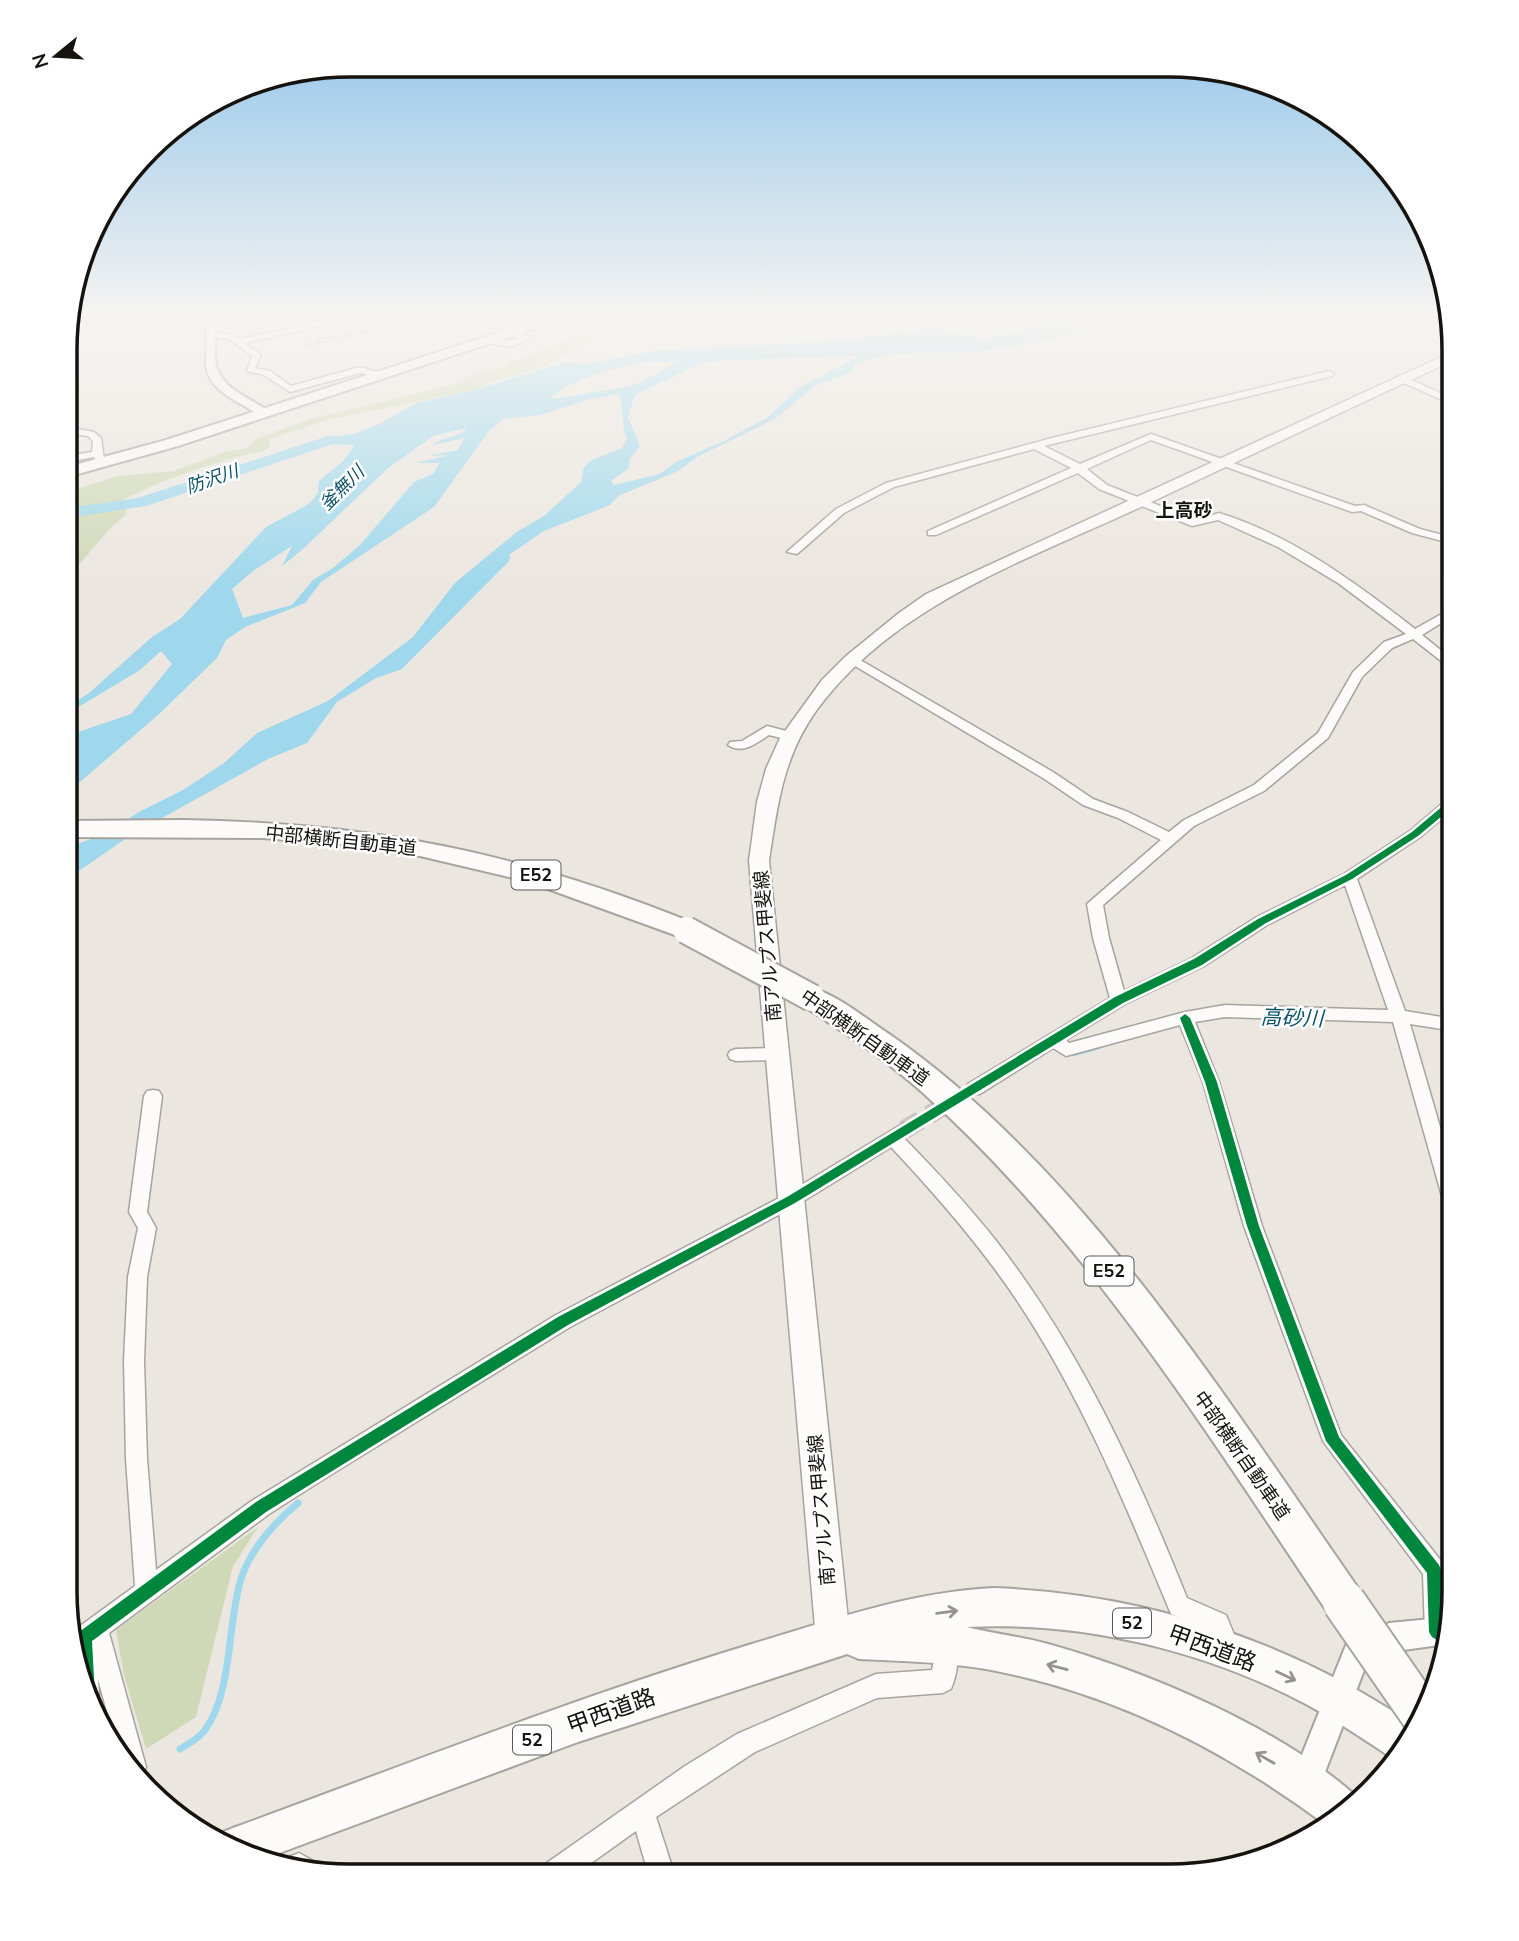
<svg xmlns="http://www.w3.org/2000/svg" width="1519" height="1941" viewBox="0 0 1519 1941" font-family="'Nunito Sans','Noto Sans JP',sans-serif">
<rect width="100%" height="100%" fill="#ebe6df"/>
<path fill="#d0d9b7" d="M635 314H663L583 345 541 368 487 383 478 389 327 420 270 439V446L263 451C218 461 163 479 123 500L127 514 110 528 67 579V492L118 476 173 471 225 452 248 448 255 439 311 419 455 384 480 371 507 367 506 363 548 350 565 340 607 330Z
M258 1527 233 1566 196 1717 146 1749 124 1675 116 1630Z"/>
<path fill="#9fd8ec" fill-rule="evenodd" d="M1096 314H1151C1096 330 1038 343 981 351 939 357 892 346 854 366V371L815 386 776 418 697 457 678 471 618 496 610 505 544 531 510 554 509 561 402 669 376 678 337 702 307 743 268 759 128 837 66 880V848L105 834 139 812 183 790 224 763 257 733 328 701 413 637 455 583 518 531 544 516 581 482 584 467 592 460 622 448 627 439C620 424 625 409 619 394L591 399 540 415 503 419 489 431 434 507 321 582 305 603 245 627 226 640 217 658 158 715 66 794V731L75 733 131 714 172 664 161 651 140 670 75 709 66 718V701L78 700 89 693 152 637 180 619 266 527 309 504 318 493 319 481 343 461 355 445 325 444 299 450 323 438 354 434 379 424 417 403 478 389 565 362 587 364 654 351 833 341 938 328 983 339ZM860 356 800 387 767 418 724 441 678 461 659 474 614 485 611 481 628 469 630 459 640 446 628 417 635 395 699 364 724 360ZM647 362H678C663 369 648 380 633 385 624 387 555 400 550 398 578 376 613 368 647 362ZM467 428C459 438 443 436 433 445L465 438 458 450 427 456 449 455 416 463H440L433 474 414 482 360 545 333 568 313 580 292 605 243 618 232 589 253 571 292 546 282 566 303 549 387 469 433 436Z"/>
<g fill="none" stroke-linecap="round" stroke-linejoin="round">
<path stroke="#9fd8ec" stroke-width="4.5" d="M1073 1054 1099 1047"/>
<path stroke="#9fd8ec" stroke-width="7" d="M180 1749C189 1744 199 1738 205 1730 233 1691 227 1624 241 1579 250 1550 275 1522 298 1503"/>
<path fill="#9fd8ec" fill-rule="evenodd" d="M331 435 336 437V443L146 506 67 518V508L138 498Z"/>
<path stroke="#cbc6c0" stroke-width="19" stroke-dasharray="19 10" stroke-linecap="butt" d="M904 1130 956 1099"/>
<g stroke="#a7a39e" stroke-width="3">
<path id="minor" d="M352 314H370L245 343 261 355 255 368 270 371 291 386 360 367 380 373 375 376 360 373 290 392 264 375 247 371 252 356 229 339 208 336C216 331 231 333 240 339Z
M464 314H479L520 326V330H513L531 338 511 347 489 343V339C500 338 508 342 519 338L506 333V329H509Z
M1329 371 1334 374 1332 376 1044 446 1080 464 1151 434 1355 506 1364 505 1420 529 1454 538V544L1412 533 1361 511 1352 512 1151 440 1087 469 1107 485 1196 520 1219 513C1291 535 1356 583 1415 629L1454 607V615L1422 635 1454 661V671L1413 639 1392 648 1362 677 1328 738 1264 791 1194 826 1103 905 1109 938 1124 991 1192 958 1257 917 1344 874 1410 831 1449 798 1454 797V808L1420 837 1357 879 1405 1011 1454 1019V1031L1410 1024 1454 1175V1214L1447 1212 1445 1207 1393 1022 1225 1017 1195 1022 1219 1082 1262 1226 1341 1435 1442 1562 1445 1570 1449 1632 1445 1640 1437 1644 1429 1640 1425 1632 1423 1574 1323 1441 1244 1226 1203 1082 1180 1025 1066 1056 1053 1048 980 1094H968L965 1089 968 1084 1110 998 1093 938 1087 904 1161 840 1118 818 1083 805 1043 778 845 660 847 657H855L1053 772 1093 799 1128 812 1169 832 1184 820 1254 785 1318 733 1353 672 1384 642 1406 634 1338 583 1278 547 1218 520 1192 526 1099 489 1078 473 936 535H928V531L1071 468 1034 449 894 487 844 513 797 554 787 552 836 509 886 483 1052 438ZM1345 885 1388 1010 1225 1005 1185 1012 1069 1043 1066 1040 1125 1004 1204 966 1267 925Z
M1399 377H1405L1454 399V405L1399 381Z
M67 390 72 393 70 396 67 397Z
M67 427 94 432 101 438 104 460H96L94 457 67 462V456L92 452 93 441 88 436 67 433Z
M1447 436 1454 440V447L1442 439Z
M767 726 798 734 800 737 793 741 769 735C756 743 743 755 728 745L730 742 742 741Z
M777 1048 783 1050 785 1054 783 1058 777 1060 736 1061 730 1059 728 1055 730 1051 736 1049Z
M153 1090 159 1091 162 1096 147 1212 156 1228 147 1277 144 1361 147 1459 156 1570 253 1500 556 1315 785 1195 904 1123 910 1125 913 1130 904 1138C937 1172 968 1205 997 1242 1080 1349 1137 1473 1187 1598L1226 1615 1240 1649 1236 1657 1228 1661 1220 1657 1210 1631 1171 1614C1126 1506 1082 1397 1016 1299 979 1244 936 1195 891 1147L797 1205 570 1327 319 1482 269 1514 109 1633 146 1767 143 1776 117 1748 98 1679 99 1695 95 1703 91 1705C82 1682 65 1654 76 1629L135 1586 126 1459 124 1361 128 1277 138 1228 129 1212 144 1096 147 1091Z
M947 1632 955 1636C961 1651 957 1675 951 1689L943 1693 877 1698 755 1752 656 1817 675 1876H649L636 1831 573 1876H537L541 1867 685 1766 737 1734 876 1674 932 1670 939 1636Z
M299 1853 315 1862 318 1873 281 1866 284 1859Z"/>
</g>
<g stroke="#a7a39e" stroke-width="4">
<path id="tertiary" d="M200 314H210C217 328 215 339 215 353 213 386 246 396 269 411V415C259 417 249 408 239 403 183 372 220 353 200 314Z
M1452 1617 1447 1644 1389 1652 1366 1665 1317 1793 1306 1797 1295 1793 1291 1782 1346 1645 1389 1623Z"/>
</g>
<g stroke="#a7a39e" stroke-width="3">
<path id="secondary" d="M1454 351V360C1350 408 1247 457 1143 506 1027 560 894 604 816 711 783 757 777 807 769 861L850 1639 845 1651 833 1656 821 1651 816 1639 749 861 757 802 766 769 780 738 822 680 846 656 899 613 926 594Z"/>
</g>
<g stroke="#a7a39e" stroke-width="4">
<path id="trunk" d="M556 314H579L178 446 67 477V467L166 440Z
M994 1588C1147 1594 1290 1641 1417 1727L1406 1749 1395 1760C1365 1740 1336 1720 1304 1703 1203 1650 1082 1621 967 1627 990 1633 1023 1637 1048 1644 1148 1672 1279 1727 1356 1796L1326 1825C1224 1749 1112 1692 986 1669 944 1662 901 1661 859 1659L847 1654 578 1742 258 1861 215 1840 218 1834 233 1828C405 1765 577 1697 752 1644 832 1620 910 1592 994 1588Z"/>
</g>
<g stroke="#a7a39e" stroke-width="4">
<path id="motorway" d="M184 820C373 823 521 853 696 924L700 930 696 936 686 939 526 881 420 856 341 844 263 838 66 837V821Z
M812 988C839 996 865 1018 889 1034 1082 1168 1225 1397 1358 1588L1364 1602 1358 1616 1344 1622 1330 1616C1207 1433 1088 1241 922 1092 885 1059 843 1032 802 1005L798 998 802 991Z"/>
</g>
<use href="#minor" fill="#fcfbfa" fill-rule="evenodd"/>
<use href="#tertiary" fill="#fcfbfa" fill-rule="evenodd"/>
<use href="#secondary" fill="#fcfbfa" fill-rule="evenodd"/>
<use href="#trunk" fill="#fcfbfa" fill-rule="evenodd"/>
<use href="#motorway" fill="#fcfbfa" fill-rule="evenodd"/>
<g stroke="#b8b6b4" stroke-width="4.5">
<path id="rail" d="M356 323 384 318
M306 344 451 314"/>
</g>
<use href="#rail" stroke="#fff" stroke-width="2.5" stroke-dasharray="8" stroke-linecap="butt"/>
<g stroke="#a7a39e" stroke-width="30" stroke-linecap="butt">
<path id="motorway-bridge-far1" d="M686 930 812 998"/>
</g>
<g stroke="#a7a39e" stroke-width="46" stroke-linecap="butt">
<path id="motorway-bridge" d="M1344 1602 1423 1716"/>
</g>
<use href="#motorway-bridge-far1" stroke="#fcfbfa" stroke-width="26"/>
<use href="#motorway-bridge" stroke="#fcfbfa" stroke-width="42"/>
<g stroke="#fff" stroke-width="5">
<path id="cycleway" d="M1454 798V806L1418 836 1352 879 1266 923 1202 965 1123 1003 795 1203 568 1325 266 1512 92 1641 95 1695 93 1701 90 1702 78 1673 76 1637 79 1632 256 1502 558 1317 787 1197 1115 997 1194 959 1258 919 1346 875 1412 832 1451 799Z
M1185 1014 1190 1018 1217 1082 1259 1226 1339 1437 1439 1565 1441 1570 1445 1632 1442 1637 1437 1640 1432 1637 1429 1632 1427 1573 1326 1441 1247 1226 1205 1082 1180 1018Z"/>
</g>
<use href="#cycleway" fill="#00873e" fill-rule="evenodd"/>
</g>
<defs><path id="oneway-shaft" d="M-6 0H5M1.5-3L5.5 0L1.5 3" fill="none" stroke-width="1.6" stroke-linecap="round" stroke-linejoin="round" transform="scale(1.75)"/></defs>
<g stroke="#949390">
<use href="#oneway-shaft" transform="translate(947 1612) rotate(-7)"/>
<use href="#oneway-shaft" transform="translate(1057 1667) rotate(-165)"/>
<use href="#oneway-shaft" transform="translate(1286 1676) rotate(25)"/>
<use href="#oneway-shaft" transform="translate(1265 1758) rotate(-150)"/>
</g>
<linearGradient id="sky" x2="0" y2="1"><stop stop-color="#8bc2ea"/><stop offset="0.54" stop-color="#f6f4f1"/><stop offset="1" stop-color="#f6f4f1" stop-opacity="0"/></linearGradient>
<rect width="1519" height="586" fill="url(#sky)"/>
<g text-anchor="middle" stroke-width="5" stroke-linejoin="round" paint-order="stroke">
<g font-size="18" font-style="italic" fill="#0a5368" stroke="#fff">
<text transform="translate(212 479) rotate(-19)" y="6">防沢川</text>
<text transform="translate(342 488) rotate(-45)" y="6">釜無川</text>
</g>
<g fill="#fff" stroke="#5c5a57" stroke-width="2">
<rect x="511.5" y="860.5" width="49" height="29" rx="5"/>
<rect x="1084.5" y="1256.5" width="49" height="29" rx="5"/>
<rect x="1113" y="1608.5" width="38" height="29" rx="5"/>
<rect x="513" y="1725.5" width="38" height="29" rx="5"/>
</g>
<g font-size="18" font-weight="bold" fill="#16130f">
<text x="536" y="881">E52</text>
<text x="1109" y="1277">E52</text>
<text x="1132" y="1629">52</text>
<text x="532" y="1746">52</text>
</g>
<g font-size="19" font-weight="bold" fill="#16130f" stroke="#fff">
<text x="1184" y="517">上高砂</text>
</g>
<g font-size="19" fill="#16130f" stroke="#fff">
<text transform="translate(341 840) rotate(6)" y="7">中部横断自動車道</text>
<text transform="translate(767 946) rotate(-95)" y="7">南アルプス甲斐線</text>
<text transform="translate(865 1037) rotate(35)" y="7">中部横断自動車道</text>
<text transform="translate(1242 1455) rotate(55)" y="7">中部横断自動車道</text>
<text transform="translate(821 1510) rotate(-95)" y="7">南アルプス甲斐線</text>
</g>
<g font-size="21" font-style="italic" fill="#0a5368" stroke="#fff">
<text transform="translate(1292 1018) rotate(2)" y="7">高砂川</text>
</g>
<g font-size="23" fill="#16130f" stroke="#fff">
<text transform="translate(1212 1648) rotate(20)" y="8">甲西道路</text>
<text transform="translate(611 1711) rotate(-20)" y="8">甲西道路</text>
</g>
</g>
<path d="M0 0H1519V1941H0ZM350 77H1169A273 273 0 0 1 1442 350V1591A273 273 0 0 1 1169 1864H350A273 273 0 0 1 77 1591V350A273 273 0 0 1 350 77Z" fill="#fff" fill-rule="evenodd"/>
<path fill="none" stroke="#16130f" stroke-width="3.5" d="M350 77H1169A273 273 0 0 1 1442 350V1591A273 273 0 0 1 1169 1864H350A273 273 0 0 1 77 1591V350A273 273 0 0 1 350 77Z"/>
<g transform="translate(56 56) rotate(252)" stroke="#ffffff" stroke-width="5" paint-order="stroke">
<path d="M0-5L12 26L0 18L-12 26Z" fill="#16130f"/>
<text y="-10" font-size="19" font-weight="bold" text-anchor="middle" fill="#16130f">N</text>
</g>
</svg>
